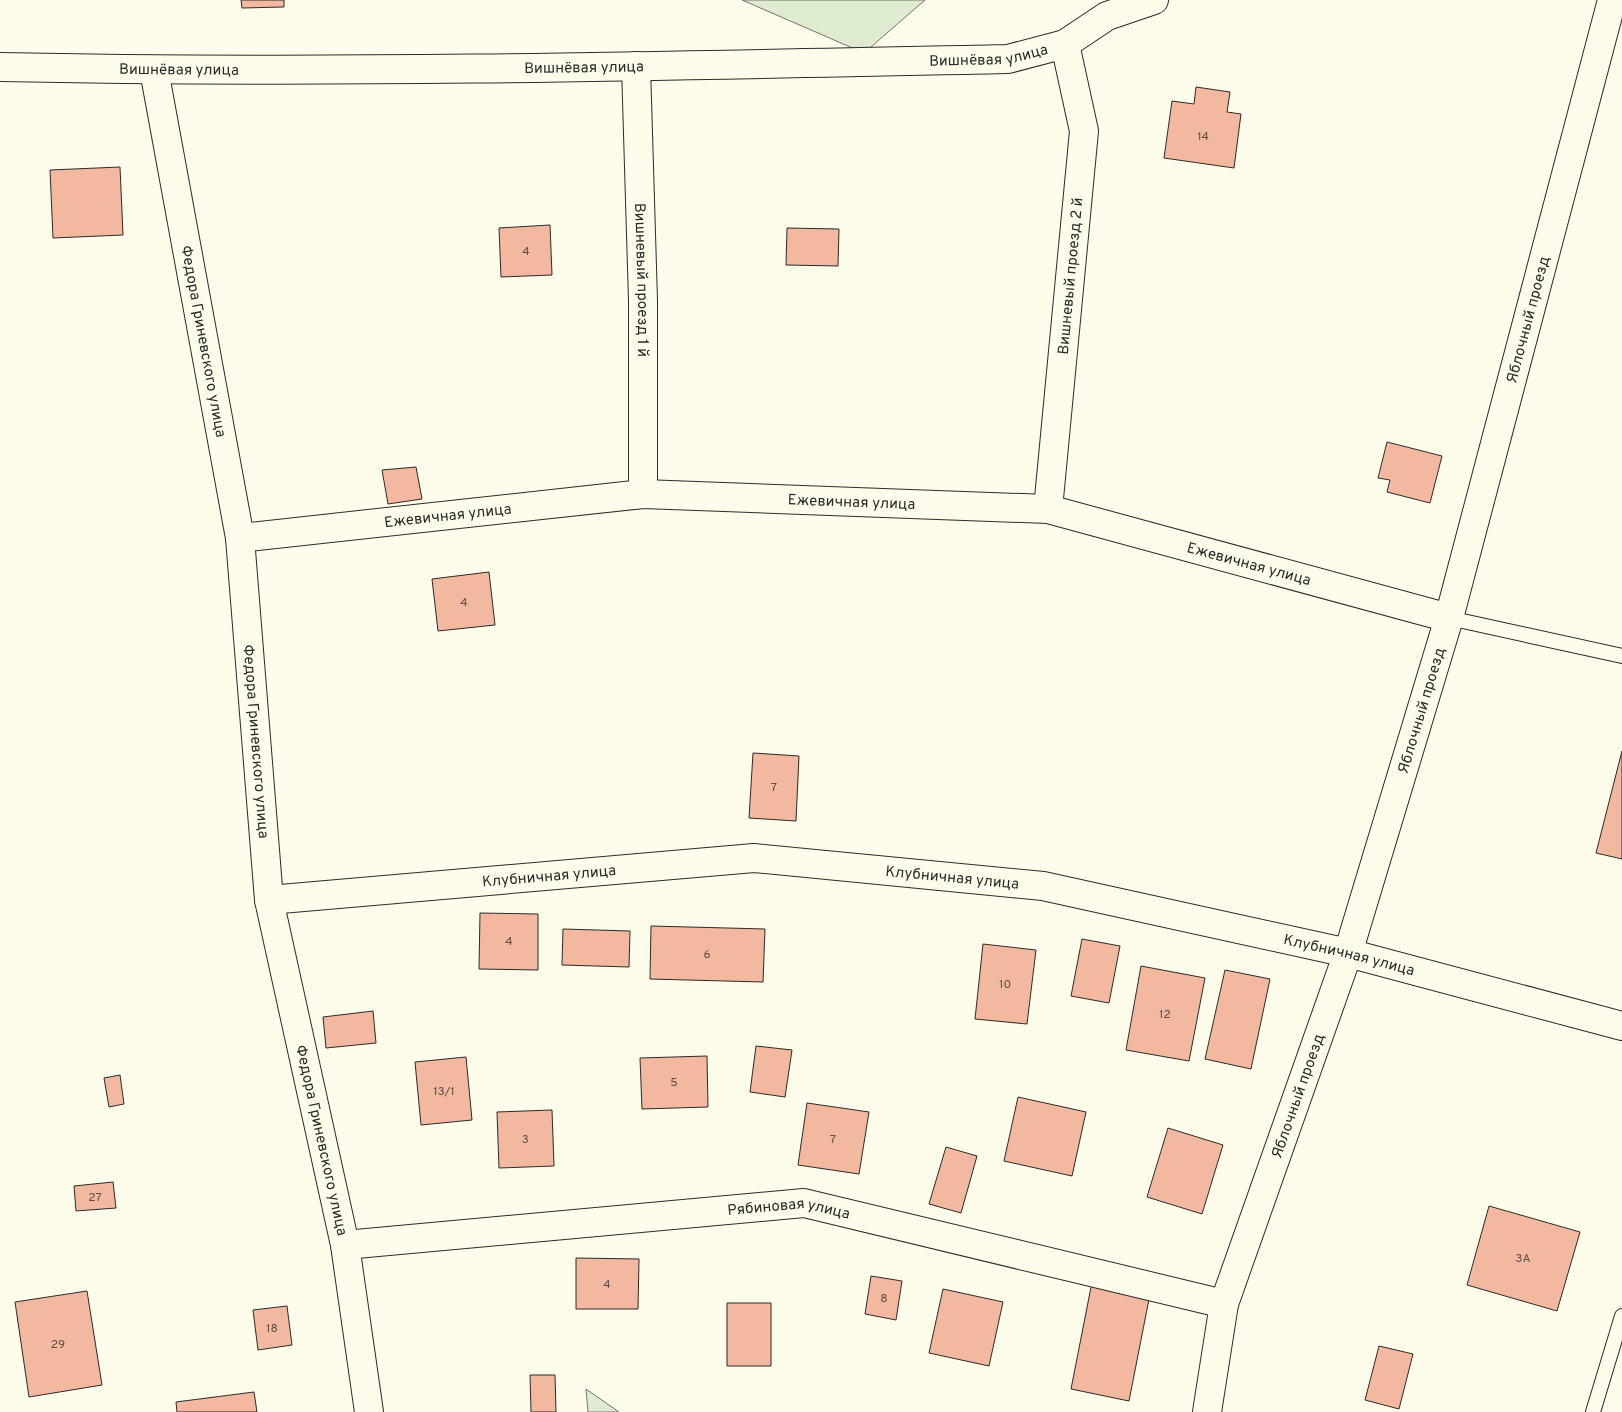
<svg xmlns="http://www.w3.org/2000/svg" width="1622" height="1412" viewBox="0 0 1622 1412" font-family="Overpass,sans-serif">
<rect width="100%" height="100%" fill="#fdfbea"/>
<path fill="#deebd1" stroke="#74746e" d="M742 0H925L864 53Z
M586 1389 619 1412H588Z"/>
<path fill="#f2b8a0" stroke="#2b2b2b" d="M241 0H284V7L242 8Z
M1196 87 1230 92 1227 112 1241 114 1234 168 1164 158 1172 101 1194 104Z
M120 167 123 235 53 238 50 170Z
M550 225 552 275 501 277 499 228Z
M787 228 839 229 838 266 786 265Z
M1387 442 1442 456 1430 503 1387 492 1390 480 1378 478Z
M416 467 422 499 388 504 382 470Z
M489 572 495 625 438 631 432 579Z
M1622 751V859L1596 853Z
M753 753 799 756 796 821 749 818Z
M480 913 538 914V970L479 969Z
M651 926 765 929 763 982 650 979Z
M563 929 630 931 629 967 562 965Z
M1082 939 1120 946 1109 1003 1071 996Z
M983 944 1036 950 1027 1024 975 1019Z
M1141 966 1205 978 1189 1061 1126 1050Z
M1225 970 1270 979 1251 1069 1205 1059Z
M373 1011 376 1043 326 1048 323 1017Z
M756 1046 792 1050 785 1097 750 1092Z
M707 1056 708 1107 642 1109 640 1058Z
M466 1057 472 1120 421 1125 415 1062Z
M120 1075 124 1104 109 1107 104 1078Z
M1018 1097 1086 1112 1072 1176 1004 1161Z
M807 1103 869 1112 859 1174 798 1165Z
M552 1110 554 1166 499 1168 497 1112Z
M1168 1128 1223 1145 1202 1214 1147 1197Z
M946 1147 977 1156 961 1213 929 1204Z
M113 1182 116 1208 76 1211 74 1186Z
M1489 1206 1580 1232 1557 1311 1467 1285Z
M576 1258 639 1259 638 1309H576Z
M871 1276 902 1281 896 1320 865 1314Z
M1092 1282 1150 1294 1129 1401 1071 1389Z
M943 1289 1003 1302 989 1366 929 1353Z
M87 1291 102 1385 29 1397 15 1302Z
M727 1303H771V1366H727Z
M287 1306 292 1345 258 1350 253 1310Z
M1379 1346 1413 1354 1399 1409 1365 1400Z
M530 1375H555L556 1412H531Z
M254 1392 257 1412H177L176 1402Z"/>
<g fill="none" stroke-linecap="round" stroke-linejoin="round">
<g stroke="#2b2b2b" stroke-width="16">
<path id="service" d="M1449 618 1622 656
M1593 1412 1622 1316"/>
</g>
<g stroke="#2b2b2b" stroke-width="30">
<g id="minor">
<path id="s1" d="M636 66 643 301V494"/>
<path id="s2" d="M0 67C336 74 672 66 1008 59L1065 44 1107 16 1154 0"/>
<path id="s3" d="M154 70 240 538 269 900 345 1245 369 1412"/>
<path id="s4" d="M1048 509 1084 131 1065 44"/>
<path id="s5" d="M240 538 643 494 1048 509 1449 618"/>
<path id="s6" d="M269 900 754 858 1043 886 1348 953 1622 1026"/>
<path id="s7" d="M345 1245 804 1203 1224 1304"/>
<path id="s8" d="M1207 1412 1224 1304 1348 953 1449 618 1612 0"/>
</g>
</g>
<use href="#service" stroke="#fdfbea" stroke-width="14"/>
<use href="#minor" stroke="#fdfbea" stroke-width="28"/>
</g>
<g text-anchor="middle" stroke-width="4" stroke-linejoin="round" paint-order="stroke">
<g font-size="12" fill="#5d4e48">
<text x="1203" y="140">14</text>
<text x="526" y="255">4</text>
<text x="464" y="606">4</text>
<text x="774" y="791">7</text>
<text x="509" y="945">4</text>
<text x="707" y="958">6</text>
<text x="1005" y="988">10</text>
<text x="1165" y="1018">12</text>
<text x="674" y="1086">5</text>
<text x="444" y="1095">13/1</text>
<text x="525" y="1143">3</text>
<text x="833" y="1143">7</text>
<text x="95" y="1201">27</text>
<text x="1523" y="1262">3А</text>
<text x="607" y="1288">4</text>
<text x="884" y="1302">8</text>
<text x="272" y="1332">18</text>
<text x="58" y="1348">29</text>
</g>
<g font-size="15" fill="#2b2b2b" stroke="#fdfbea">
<text dy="5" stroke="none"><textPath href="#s2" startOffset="989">Вишнёвая улица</textPath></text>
<text dy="5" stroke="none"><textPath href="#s2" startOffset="584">Вишнёвая улица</textPath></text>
<text dy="5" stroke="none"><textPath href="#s2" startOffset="179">Вишнёвая улица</textPath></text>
<text dy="5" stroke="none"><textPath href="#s4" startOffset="234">Вишневый проезд 2 й</textPath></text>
<text dy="5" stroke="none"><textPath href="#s1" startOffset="214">Вишневый проезд 1 й</textPath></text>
<text dy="5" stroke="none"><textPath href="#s8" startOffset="1140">Яблочный проезд</textPath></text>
<text dy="5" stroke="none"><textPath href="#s3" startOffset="276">Федора Гриневского улица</textPath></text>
<text dy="5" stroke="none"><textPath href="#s5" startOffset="614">Ежевичная улица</textPath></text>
<text dy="5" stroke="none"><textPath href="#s5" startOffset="209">Ежевичная улица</textPath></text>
<text dy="5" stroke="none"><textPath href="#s5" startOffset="1019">Ежевичная улица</textPath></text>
<text dy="5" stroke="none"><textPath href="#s8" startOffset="735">Яблочный проезд</textPath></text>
<text dy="5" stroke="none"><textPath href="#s3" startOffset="680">Федора Гриневского улица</textPath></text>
<text dy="5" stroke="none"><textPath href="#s6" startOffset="281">Клубничная улица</textPath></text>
<text dy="5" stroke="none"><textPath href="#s6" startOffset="686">Клубничная улица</textPath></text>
<text dy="5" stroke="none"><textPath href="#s6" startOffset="1091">Клубничная улица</textPath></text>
<text dy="5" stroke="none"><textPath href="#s8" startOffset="330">Яблочный проезд</textPath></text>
<text dy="5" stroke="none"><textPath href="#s3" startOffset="1085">Федора Гриневского улица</textPath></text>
<text dy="5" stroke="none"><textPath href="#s7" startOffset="446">Рябиновая улица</textPath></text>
</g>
</g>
</svg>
